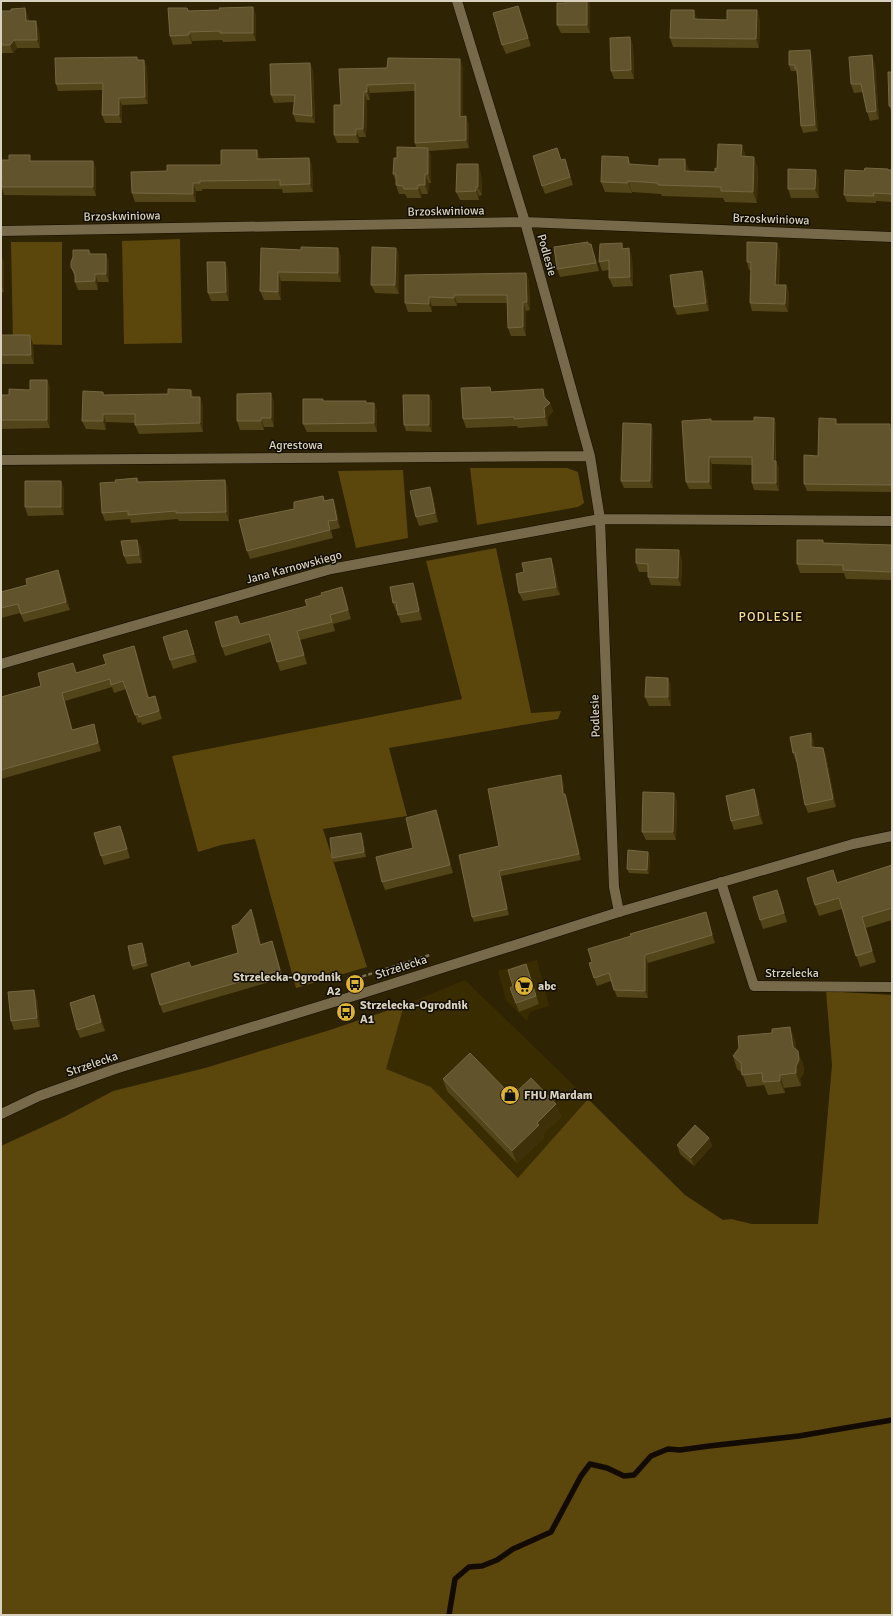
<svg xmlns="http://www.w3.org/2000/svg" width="893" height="1616" viewBox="0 0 893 1616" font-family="Signika,sans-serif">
<rect width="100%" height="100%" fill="#2e2303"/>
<path fill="#3a2c01" d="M537 960 549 1006 530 1012 527 1021 506 1000 498 971Z
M465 980 588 1099 519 1178 431 1087 385 1069 404 1005Z"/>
<path fill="#5b470c" d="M180 239 182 343 124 344 122 241Z
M11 242H62V345L13 344Z
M470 468H567L578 472 584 503 578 507 477 525Z
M403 470 408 538 356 548 338 471Z
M496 548 531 713 561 711 558 719 389 748 407 816 323 829 367 967 296 988 255 839 221 845 198 852 172 756 462 699 426 561Z
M826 991 892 995V1615H1V1146L64 1117 113 1091 205 1068 330 1030 404 1005 386 1069 431 1087 518 1178 588 1099 685 1195 723 1220 731 1219 752 1224H818L832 1065Z"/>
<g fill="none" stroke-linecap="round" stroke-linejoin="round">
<path stroke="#130a00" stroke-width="5.5" d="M449 1615 455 1579 469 1567 482 1566 497 1560 513 1549 551 1532 581 1476 590 1464 607 1468 624 1476 634 1475 651 1456 668 1449 680 1450 709 1446 799 1436 892 1420"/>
<g stroke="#140c00" stroke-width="11">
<path id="minor" d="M457 1 525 222 590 456 600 519 614 887 619 912
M1 231 525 222 892 237
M1 460 590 456
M1 664 331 569 600 519 892 521
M721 882 754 986 892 987"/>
</g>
<g stroke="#140c00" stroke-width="11">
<path id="tertiary" d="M1 1114 39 1096 115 1069 360 994 619 912 853 844 892 836"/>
</g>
<path stroke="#7a7157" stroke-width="2.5" stroke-dasharray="4 2" stroke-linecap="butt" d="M351 980 430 955"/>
<use href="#minor" stroke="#776a4a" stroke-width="10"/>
<use href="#tertiary" stroke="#776a4a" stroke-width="10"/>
</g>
<path fill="#53451a" d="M566 1H589L590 4V33H561L557 25 566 3Z
M518 6 531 46 506 54 502 45Z
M253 7 256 16V41L223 42 222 40 192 41V44L173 45 170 36 187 8 189 11 220 10Z
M25 8 28 17 29 21 39 29 40 48H17L13 53H1V11H11Z
M697 19 727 20 760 19 759 48 673 47 670 38Z
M630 37 633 46 634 79H614L611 71Z
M812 56 818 131 803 133 801 126 797 76 796 71H791L789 65Z
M137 57 138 60 147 67 148 104 122 105V123H105L102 115 103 90 58 91 56 84Z
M875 64 879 119 870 121 867 112 863 92 854 93 851 84Z
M463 67V117L469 125V148L429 151 431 156V183H429L428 194H422L421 198H407L405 194H399L396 185V181L393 174 397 158 416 147 415 143V91L370 93V100H367L366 137H359V143H337L334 135 341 105 339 69Z
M313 70 315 123 296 122 293 114 294 102 274 103 271 95Z
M892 72V113L889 106Z
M257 150 260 159 309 158 312 166 313 192 283 193 282 189H202V191H196V202H135L132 193 221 165Z
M746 156 758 167 757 203 725 202 723 198 662 196 661 194 632 192V193L605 192 601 182 628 157 631 165 689 170V171L715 172 717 169Z
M565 159 573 185 545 194 542 186 561 160Z
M1 160 32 161H93L96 169V196L4 195 1 185Z
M892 170V202L876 201V203L847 202 844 195 864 171Z
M481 173 482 195 479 196V200H460L456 192Z
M819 179V198H791L788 189Z
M622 243 623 249 632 257 633 286 613 287 609 278V270L602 271 599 262Z
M777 243 780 251 779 285H786L789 293 788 312 752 311 750 303 751 270H749L747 262Z
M261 248 301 250 338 248 341 257V282L281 281V300H264L260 291Z
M396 248 399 256V294L375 293 371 285Z
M89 250 91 254H106L109 262V282H98V290H78L75 282V277L71 267Z
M594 253 599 271 560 277 557 269Z
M1 255 4 263V292H1Z
M225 262 228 270 229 301H211L208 293Z
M526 273 529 281 530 310 526 311V336H511L508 328 507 303H457V306H432V312H408L405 303Z
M705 280 709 311 677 315 674 307Z
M1 335 33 344 34 364H1Z
M47 380 50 388V428L1 429V395H9L30 390Z
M543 389 546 399 550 403 553 411 548 417V426L518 428 517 426 466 428 463 419 492 392Z
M103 392 104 395 194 397 203 406V432L139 434 135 425V423L106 422V430L86 429 82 421Z
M429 395 432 402V432L406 431 404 425Z
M324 401 374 403 377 411V432H307L303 424Z
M274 402V427H264V430H240L237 421Z
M774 418 776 425V461L779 468V491L754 490 752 483V465L712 464V489H689L686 482 712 421H754Z
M651 424 653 431V488H624L621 481Z
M838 424 892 429V492L807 491 804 484 818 456Z
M137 478 139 482 225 480 228 488 229 521H179L178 519 131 523 130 519 105 521 102 513 116 482Z
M61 481 64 490V515L28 516 25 507Z
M430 487 433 496 438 522 419 526 416 517Z
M323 496 325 501 333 499 336 508 340 528 331 530 333 538 250 559 247 551 294 509Z
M137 540 141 548 142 563 127 564 124 556Z
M824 543 892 545V580L846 579 844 573H800L797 564Z
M551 558 554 567 560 595 523 601 519 593 524 572Z
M682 559 681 586 651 585 648 577V572H639L636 563Z
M58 570 61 579 70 610 24 622 20 613 1 618V592L27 585Z
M413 583 416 592 422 620 401 623 397 611H396L393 603Z
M345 596 351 619 333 624 335 631 300 640 307 664 280 671 271 642 225 656 222 647Z
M187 630 190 639 197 662 173 669 170 660Z
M134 646 137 654 149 698 155 696 162 719 142 725 141 722 138 723 126 689 114 693 112 687 65 701 72 730 96 732 101 751 1 779V697L41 686 77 673 106 664Z
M668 678 671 686V706H649L645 697Z
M814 741V747L823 748 826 756 836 807 808 813 805 805 797 761 796 762 793 753Z
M563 780 564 794 567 799 581 860 501 876 509 915 474 922 472 917 499 846Z
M754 789 757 798 763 824 734 830 731 821Z
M674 793 677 802 676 840H646L642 832Z
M439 819 453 873 385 890 382 882Z
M120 826 123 834 130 858 104 865 101 856Z
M363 838 366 857 334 862 332 858Z
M648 852 650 856 649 874 629 873 627 869Z
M892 865V920L866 928 876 962 860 967 842 909 819 916 815 905 837 882Z
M780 898 787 922 763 929 760 920Z
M706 912 715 943 648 963V998L617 997 611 981 597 986 594 978Z
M254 917 261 944 272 941 283 978 163 1013 160 1005 191 967 238 953V924Z
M144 947 148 966 133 970 132 966Z
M526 964 539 1004 519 1012 510 988 513 986Z
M94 995 97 1004 105 1031 80 1038 77 1030Z
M37 998 40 1027 14 1030 11 1021Z
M795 1040 796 1050 803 1064 804 1073 800 1078 801 1086 784 1088 785 1093 768 1095 764 1085 747 1087 742 1073 737 1069 733 1056Z
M443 1079 512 1096 556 1104 561 1117 543 1134 544 1138 517 1163 447 1091Z
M709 1138 712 1146 694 1166 680 1154 677 1145Z"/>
<path fill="#3e310a" d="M587 1H589L590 4V33L587 25Z
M518 6 521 14 531 46 528 38Z
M253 7 256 16V41L253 33Z
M25 8 28 17 29 30 26 21Z
M694 10 697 18V27L694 19Z
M757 10 760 19 759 48 756 39Z
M36 21 39 29 40 48 37 40Z
M189 32 192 41V44L189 35Z
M630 37 633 46 634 79 631 70Z
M14 40 17 48 13 53 10 45Z
M810 50 812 56 818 131 815 125Z
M872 55 875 64 879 119 876 111Z
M460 59 463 67V125L460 117Z
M144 60 147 67 148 104 145 97Z
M310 63 313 70 315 123 312 116Z
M367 85 370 93V100L367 92Z
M364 92 367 100 366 137 363 129Z
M119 98 122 105V123L119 115Z
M466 116 469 125V148L466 140Z
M356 129 359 137V143L356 135Z
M742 145 746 156 745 166 741 156Z
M428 148 431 156V183L428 174Z
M257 150 260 158V167L257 159Z
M628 157 632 168 629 164Z
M754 157 758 167 757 203 753 192Z
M309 158 312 166 313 192 310 184Z
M685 159 689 170V182L685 171Z
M93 161 96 169V196L93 187Z
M478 164 481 173 482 195 478 187Z
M816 170 819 179V198L815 189Z
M425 174 429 183 428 194 425 185Z
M628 181 632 192V193L628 183Z
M193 183 196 191V202L193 194Z
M418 185 422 194 421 198 418 189Z
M476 187 479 196V200L476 191Z
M777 243 780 251 778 292 775 285Z
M338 248 341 257V282L338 273Z
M396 248 399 256V294L395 285Z
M629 248 632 257 633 286 630 277Z
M106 254 109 262V282L106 274Z
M1 255 4 263V292L1 284Z
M225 262 228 270 229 301 226 292Z
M702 271 705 280 709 311 706 303Z
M278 272 281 281V300L278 292Z
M526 273 529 281 530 310 527 302Z
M95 274 98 282V290L95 281Z
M786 285 789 293 788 312 785 304Z
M454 295 457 303V306L454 298Z
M429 297 432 306V312L429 304Z
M523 302 526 311V336L523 327Z
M30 335 33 344 34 364 31 355Z
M47 380 50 388V428L47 420Z
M543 389 546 398 547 406 544 397Z
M191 390 194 398 191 397Z
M271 393 274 402V427L271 418Z
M429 395 432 402V432L429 425Z
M200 397 203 406V432L200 423Z
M374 403 377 411V432L374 423Z
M550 403 553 411 548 417V426L545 417 544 408Z
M103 414 106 422V430L103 421Z
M261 418 264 427V430L261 421Z
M774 418 776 425 775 468 773 461Z
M651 424 653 431V488L650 481Z
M709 457 712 464V489L709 482Z
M776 461 779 468V491L776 483Z
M225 480 228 488 229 521 226 512Z
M61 481 64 490V515L61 507Z
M430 487 433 496 438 522 435 513Z
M333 499 336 508 340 528 337 520Z
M328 521 331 530 333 538 330 530Z
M137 540 141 548 142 563 139 555Z
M679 550 682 559 681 586 678 578Z
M551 558 554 567 560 595 556 587Z
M58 570 61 579 70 610 66 602Z
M413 583 416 592 422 620 419 611Z
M342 587 345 596 351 619 348 610Z
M187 630 190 639 197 662 194 654Z
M297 631 300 640 307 664 304 655Z
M134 646 137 654 151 706 148 698Z
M668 678 671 686V706L668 697Z
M62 693 65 701 75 738 72 730Z
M155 696 158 704 162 719 159 711Z
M94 724 96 732 101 751 98 743Z
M811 733 814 741 815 756 811 747Z
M823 748 826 756 836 807 833 799Z
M561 775 563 780 565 799 563 794Z
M754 789 757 798 763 824 759 815Z
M674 793 677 802 676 840 673 832Z
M565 794 567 799 581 860 579 854Z
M436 810 439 819 453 873 450 865Z
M120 826 123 834 130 858 127 849Z
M361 833 363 838 366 857 364 852Z
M648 852 650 856 649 874 647 870Z
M499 871 501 876 509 915 507 909Z
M777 890 780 898 787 922 784 913Z
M251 909 254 917 263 952 260 945Z
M706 912 709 920 715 943 712 935Z
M862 917 866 928 876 962 872 951Z
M272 941 275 949 283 978 280 970Z
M142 943 144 947 148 966 146 962Z
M645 955 648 963V998L645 991Z
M34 990 37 998 40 1027 37 1018Z
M94 995 97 1004 105 1031 101 1022Z
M790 1027 795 1040 798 1060 793 1047Z
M798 1051 803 1064 804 1073 800 1078 801 1086 796 1073V1066Z
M780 1075 784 1088 785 1093 780 1081Z
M556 1104 561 1117 543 1134 544 1138 517 1163 512 1151 537 1123Z
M709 1138 712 1146 694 1166 691 1158Z"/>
<path fill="#61542c" stroke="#746743" d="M566 1H587V25H557V3H566Z
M518 6 528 38 502 45 493 13Z
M253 7V33H220V31L189 32V35L170 36 168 8H187L188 11 220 10 219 8Z
M25 8 26 21H36L37 40H14L10 45H1V11H11V9Z
M671 10H694V19L727 20V10H757L756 39 670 38Z
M630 37 631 70 611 71 610 38Z
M810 50 815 125 801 126 797 69H795V65H789V51Z
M872 55 876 111 867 112 861 84H851L849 57Z
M137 57V60H144L145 97 119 98V115H102L103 83 56 84 55 58Z
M388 58 460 59V117L466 116V140L415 143V83L367 85V92H364L363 129H356V135H334V105H341L339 69 387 68Z
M310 63 312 116 293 114 295 95H271L270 64Z
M888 72H892V106H889Z
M718 144 742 145 741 156 754 157 753 192 721 191V187L658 185V183L628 181V183L601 182 602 156 628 157 629 164 659 166V159H685V171L715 172V168L717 169Z
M397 147 428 148V174H425V185H418V189H404L403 186 396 185V174H393L394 158H397Z
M557 148 561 160 565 159 570 177 542 186 533 156Z
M221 150H257V159L309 158 310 184 280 185V180L200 181V183H193V194L132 193 131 172 167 171V165H221Z
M9 155H30V161H93V187H1L2 176H1V160H9Z
M457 164H478V187H476V191L456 192Z
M865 168 888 169V170H892V194L873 193 874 196 844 195 845 170 864 171Z
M788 169 816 170 815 189H788Z
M588 242V244H591L596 263 557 269 554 247Z
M747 242 777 243 775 285H786L785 304 750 303 751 262H747Z
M622 243V249L629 248 630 277 609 278V260L599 262 600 244Z
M301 247 338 248V273L278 272V292L260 291 261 248 301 250Z
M372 247 396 248 395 285H371Z
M73 250H89V254H106V274H95V281L75 282V274L71 267V262L73 257Z
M207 262H225L226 292 208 293Z
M702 271 706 303 674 307 670 275Z
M526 273 527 302H523V327L508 328 507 295H454V298L429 297V304L405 303V275Z
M1 335H30L31 355H1Z
M30 380H47V420H1V395H9V389L30 390Z
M490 387 491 392 543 389 544 397 550 403 544 408 545 417 514 419V417L463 419 461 388Z
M168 389 191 390V397H200V423L135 425V414H103V421H82L83 391 103 392V395L168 394Z
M271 393V418H261V421H237V394Z
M403 395H429V425H404Z
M303 399H323V401H366V403H374V423L303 424Z
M754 417 774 418 773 461H776V483H752V457H709V482H686L682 421 711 419V421H754Z
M819 418 836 419V424H890V429H892V485L804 484V455L818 456Z
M623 423 651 424 650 481H621Z
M137 478V482L225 480 226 512 176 513V511L128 515V511L102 513 100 483 116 482 115 480Z
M25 481H61V507H25Z
M430 487 435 513 416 517 410 491Z
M323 496 324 501 333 499 337 520 328 521 330 530 247 551 239 520 294 509V502Z
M137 540 139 555 124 556 121 541Z
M797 540H823V543L892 545V572L843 570V565L797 564Z
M636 549 679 550 678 578 648 577V564L636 563Z
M551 558 556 587 519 593 516 574 524 572 522 563Z
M58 570 66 602 21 614 18 604 1 608V592L27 585 26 579Z
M413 583 419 611 398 615 396 602 393 603 390 587Z
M342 587 348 610 330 615 332 622 297 631 304 655 277 662 269 634 222 647 215 622 237 616 240 624 307 606 305 600 322 595 321 593Z
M187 630 194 654 170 660 163 637Z
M134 646 148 698 155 696 159 711 139 717 138 714 135 715 123 681 111 685 110 679 62 693 72 730 94 724 98 743 1 770V697L41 686 38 673 73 663 76 673 106 664 103 655Z
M646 677 668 678V697H645Z
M811 733V747L823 748 833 799 805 805 795 752 793 753 790 737Z
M561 775 563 794H565L579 854 499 871 507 909 472 917 459 855 499 846 488 789Z
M754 789 759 815 731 821 726 796Z
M643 792 674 793 673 832H642Z
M436 810 450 865 382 882 376 857 413 848 406 818Z
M120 826 127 849 101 856 94 833Z
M361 833 364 852 332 858 330 838Z
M628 850 648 852 647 870 627 869Z
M892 865V908L862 917 872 951 856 956 839 898 815 905 807 878 833 870 837 883Z
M777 890 784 913 760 920 753 897Z
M251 909 260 945 272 941 280 970 160 1005 151 974 189 962 191 967 238 953 232 926 238 924Z
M706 912 712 935 645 955V991L614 990 609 973 594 978 589 963 592 962 588 949 631 936 630 934Z
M142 943 146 962 132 966 128 946Z
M526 964 536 996 516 1003 510 988 513 986 508 970Z
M34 990 37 1018 11 1021 8 992Z
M94 995 101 1022 77 1030 70 1003Z
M790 1027 793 1047 798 1051 799 1060 796 1066V1073L780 1075V1081L763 1082 762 1073 742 1075 741 1063 733 1056 739 1048 738 1036 772 1033V1029Z
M470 1053 512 1096 531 1078 556 1104 537 1123 539 1125 512 1151 443 1079Z
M695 1125 709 1138 691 1158 677 1145Z"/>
<defs>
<g id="bus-disc" transform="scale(1)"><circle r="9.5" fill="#dcb233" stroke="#120d03"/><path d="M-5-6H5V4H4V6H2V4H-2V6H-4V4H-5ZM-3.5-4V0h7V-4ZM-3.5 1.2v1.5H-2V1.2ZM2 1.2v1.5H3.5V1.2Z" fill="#111"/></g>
<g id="supermarket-disc" transform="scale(1)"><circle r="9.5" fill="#dcb233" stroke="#120d03"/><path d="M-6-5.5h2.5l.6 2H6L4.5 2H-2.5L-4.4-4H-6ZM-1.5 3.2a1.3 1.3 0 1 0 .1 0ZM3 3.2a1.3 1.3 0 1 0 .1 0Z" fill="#111"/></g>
<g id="shop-disc" transform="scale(1)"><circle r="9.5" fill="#dcb233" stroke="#120d03"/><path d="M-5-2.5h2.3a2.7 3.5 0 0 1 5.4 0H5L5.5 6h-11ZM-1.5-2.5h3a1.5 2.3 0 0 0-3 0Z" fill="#111"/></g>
</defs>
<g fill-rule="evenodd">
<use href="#bus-disc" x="355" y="984"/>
<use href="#supermarket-disc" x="524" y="986"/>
<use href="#bus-disc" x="346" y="1012"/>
<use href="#shop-disc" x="510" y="1095"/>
</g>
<g text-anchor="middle" stroke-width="3" stroke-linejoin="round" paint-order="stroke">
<g font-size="12" fill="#d8d1bf" stroke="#120d03">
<text transform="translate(446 211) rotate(-1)" y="4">Brzoskwiniowa</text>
<text transform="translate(122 216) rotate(-1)" y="4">Brzoskwiniowa</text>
<text transform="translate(771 219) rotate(2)" y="4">Brzoskwiniowa</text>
<text transform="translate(547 255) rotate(74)" y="4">Podlesie</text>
<text x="296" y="449">Agrestowa</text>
<text transform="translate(294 567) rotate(-15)" y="4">Jana Karnowskiego</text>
<text transform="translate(595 716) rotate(-92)" y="4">Podlesie</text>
<text transform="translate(401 967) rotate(-18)" y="4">Strzelecka</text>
<text x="792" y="977">Strzelecka</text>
<text transform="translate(92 1064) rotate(-19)" y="4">Strzelecka</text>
</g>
<g font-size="12" font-weight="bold" fill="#d8d1bf" stroke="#120d03" text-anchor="start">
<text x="341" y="981" text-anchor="end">Strzelecka-Ogrodnik<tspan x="341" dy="14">A2</tspan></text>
<text x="538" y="990">abc</text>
<text x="360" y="1009">Strzelecka-Ogrodnik<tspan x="360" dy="14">A1</tspan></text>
<text x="524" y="1099">FHU Mardam</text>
</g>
<g font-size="13" letter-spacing="1" fill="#f7da8e" stroke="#120d03">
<text x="771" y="621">PODLESIE</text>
</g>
</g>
<rect width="893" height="1616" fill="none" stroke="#d8d1bf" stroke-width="4"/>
</svg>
